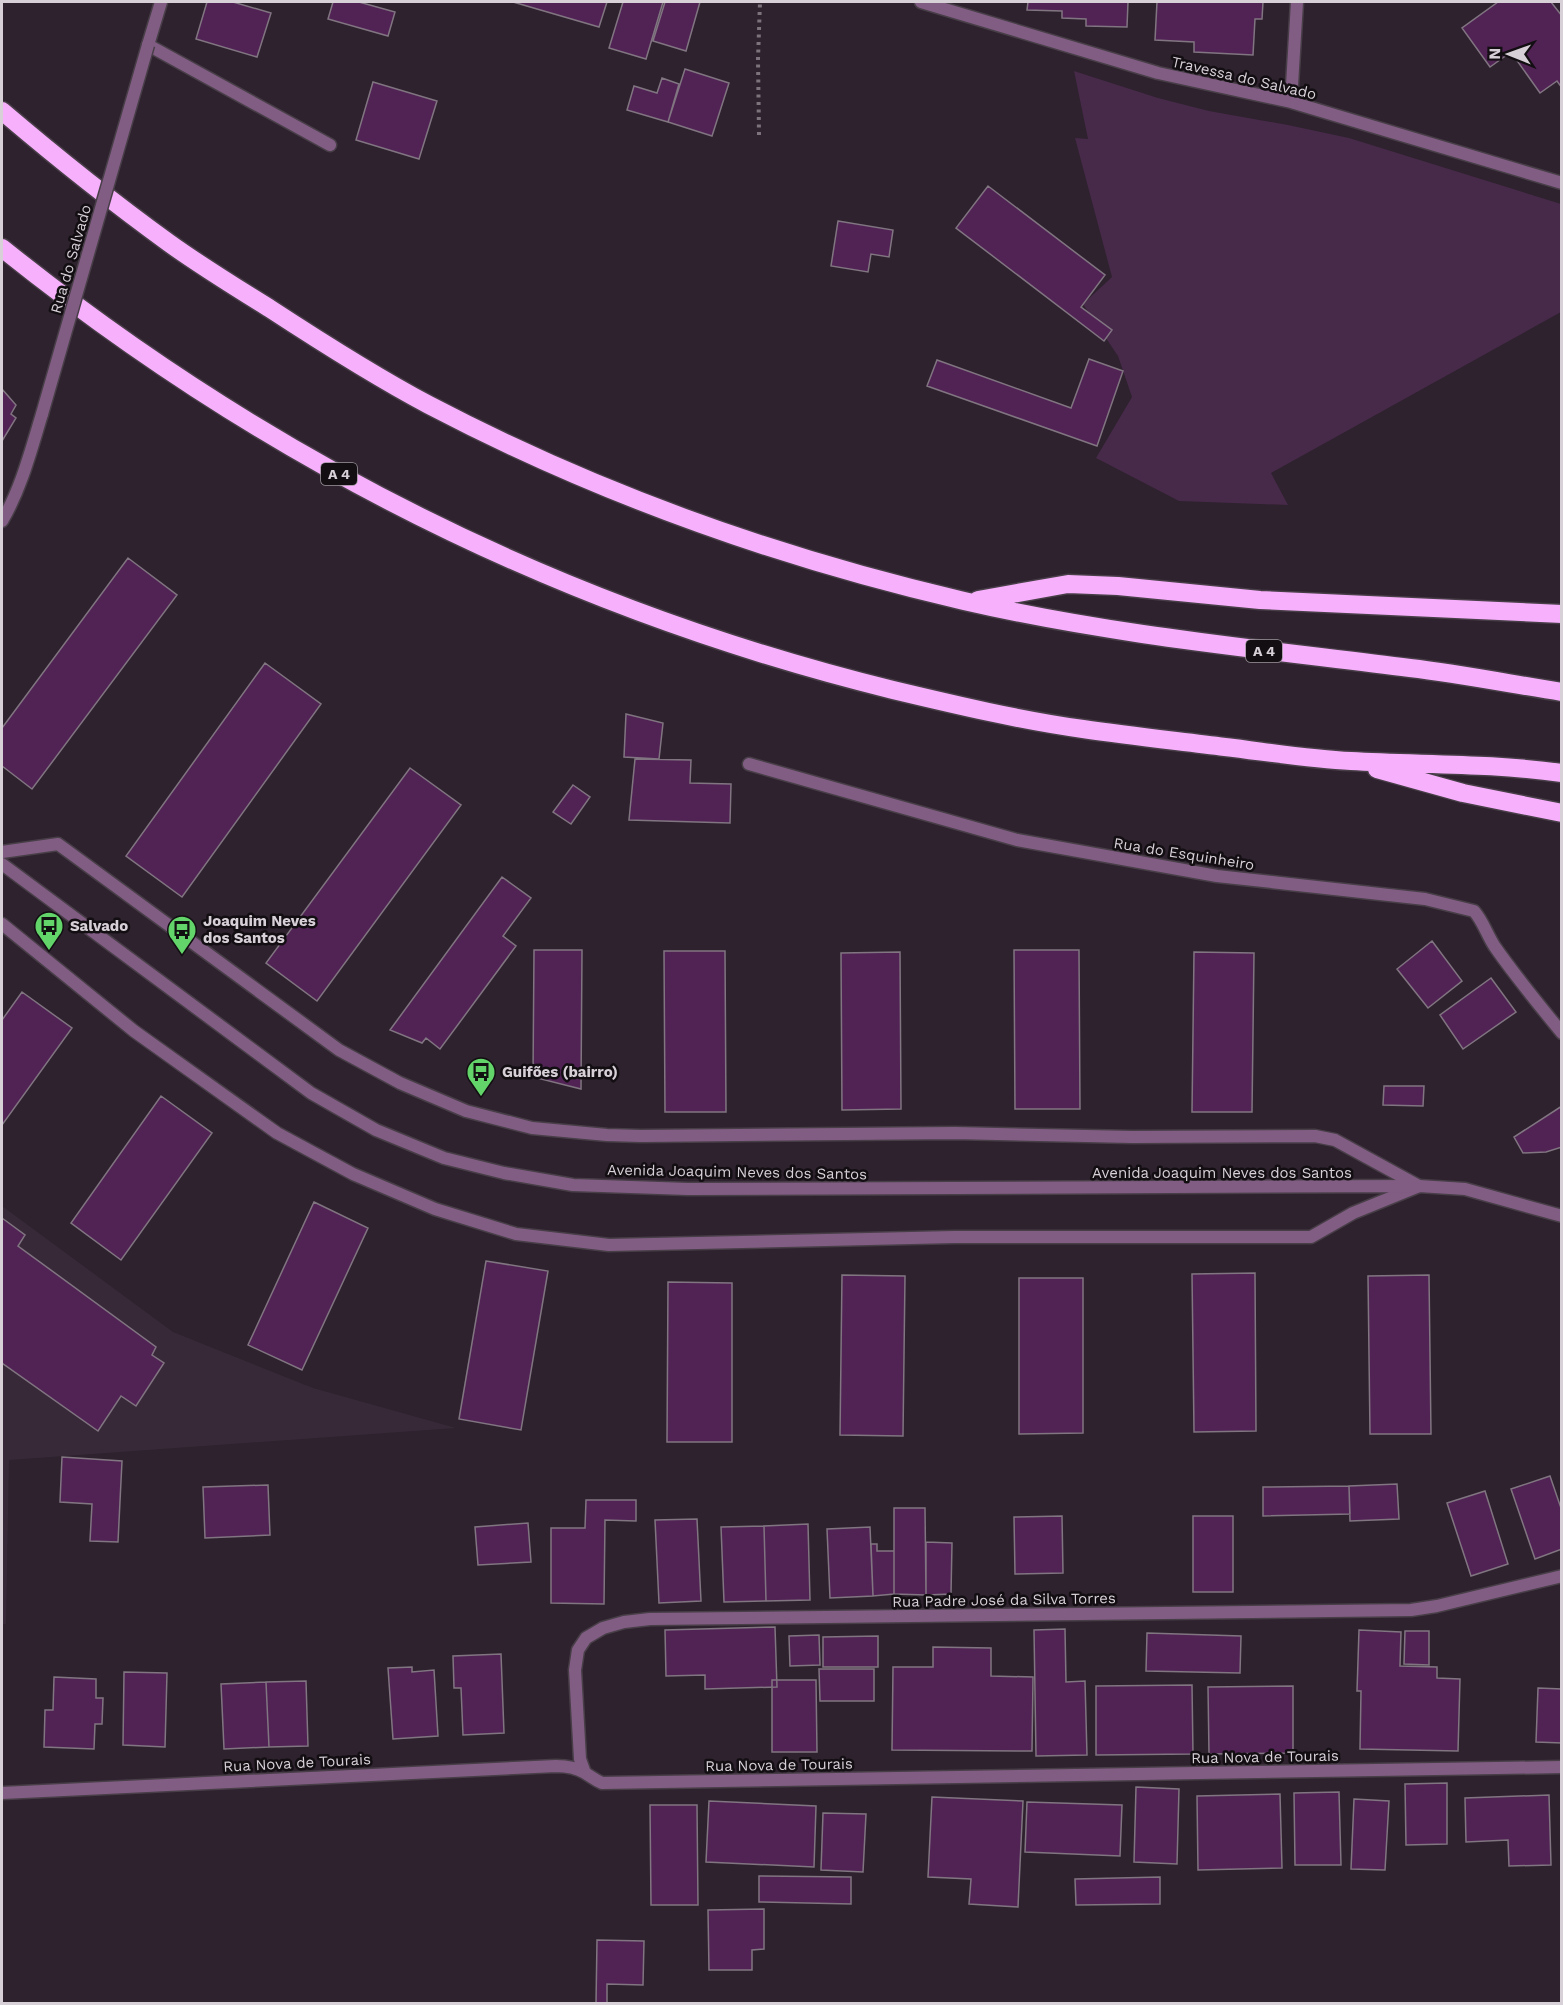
<svg xmlns="http://www.w3.org/2000/svg" width="1563" height="2005" viewBox="0 0 1563 2005" font-family="'Work Sans',sans-serif">
<rect width="100%" height="100%" fill="#2d222d"/>
<path fill="#382939" d="M2 1206 173 1332 313 1388 456 1428 9 1460 6 1624H2Z"/>
<path fill="#472949" d="M1074 71 1158 98 1209 111 1288 125 1349 138 1561 204V312L1271 473 1288 505 1179 501 1096 458 1132 397 1118 356 1083 304 1112 277 1075 138 1088 139Z"/>
<path fill="#512355" stroke="#817581" stroke-width="1.5" d="M207 2H233L271 13 257 57 196 39Z
M333 2H359L395 12 388 36 328 19Z
M513 2H607L599 27Z
M623 2H663L646 59 609 48Z
M665 2H700L686 51 653 41Z
M1028 2H1128L1127 27 1086 26V19L1062 18V11L1027 10Z
M1157 2H1263L1262 19H1255L1253 55 1194 52V42L1155 40Z
M1498 2H1551L1562 16V88L1557 81 1540 93 1511 52 1490 67 1462 28Z
M685 69 729 83 712 136 668 122Z
M662 78 679 84 668 122 627 110 634 86 657 93Z
M373 82 437 101 419 159 356 140Z
M988 186 1105 275 1081 307 1112 330 1104 341 956 228Z
M838 221 893 230 889 257 871 254 868 272 831 266Z
M1089 359 1123 371 1097 446 927 386 937 360 1071 408Z
M2 389 16 405 11 414 16 418 2 441Z
M128 558 177 595 32 789 2 766V728Z
M265 663 321 704 182 897 126 856Z
M626 714 663 723 659 759 624 757Z
M635 759 691 760 690 783 731 784 730 823 629 820Z
M410 768 461 805 317 1001 266 963Z
M573 785 590 797 571 824 553 812Z
M502 877 531 898 503 936 516 946 440 1049 426 1038 422 1043 390 1030Z
M1432 941 1462 981 1428 1008 1397 969Z
M534 950H582L581 1089 533 1077Z
M1014 950H1079L1080 1109H1015Z
M664 951H725L726 1112H665Z
M900 952 901 1109 842 1110 841 953Z
M1194 952 1254 953 1252 1112H1192Z
M1491 978 1516 1012 1463 1049 1440 1015Z
M22 992 72 1028 2 1125V1020Z
M1384 1086H1424L1423 1106 1383 1105Z
M161 1096 212 1133 121 1260 71 1223Z
M1562 1106V1147L1546 1152 1523 1153 1514 1137Z
M314 1202 368 1228 302 1370 248 1345Z
M2 1218 25 1235 18 1246 156 1347 152 1355 164 1363 136 1406 121 1396 98 1431 2 1363Z
M486 1261 548 1271 521 1430 459 1419Z
M1255 1273 1256 1431 1194 1432 1192 1274Z
M842 1275 905 1276 903 1436 840 1435Z
M1429 1275 1431 1434H1370L1368 1276Z
M1019 1278H1083V1433L1019 1434Z
M668 1282 732 1283V1442H667Z
M62 1457 122 1461 118 1542 90 1541 92 1504 60 1502Z
M1550 1476 1562 1511V1549L1535 1559 1511 1489Z
M1397 1484 1399 1519 1350 1521 1349 1486Z
M268 1485 270 1535 205 1538 203 1487Z
M1349 1486 1350 1514 1263 1516V1487Z
M1485 1491 1508 1564 1471 1576 1447 1503Z
M586 1500H636V1521L605 1520 604 1604 551 1603V1528H585Z
M894 1508H925L926 1595 894 1594Z
M1062 1516 1063 1573 1015 1574 1014 1517Z
M1193 1516H1233V1592H1193Z
M697 1519 701 1601 659 1603 655 1520Z
M528 1523 531 1562 478 1565 475 1527Z
M808 1524 810 1600 766 1601 764 1526Z
M764 1526 766 1601 724 1602 721 1527Z
M870 1527 873 1596 830 1598 827 1529Z
M926 1542 952 1543 951 1594 926 1595Z
M871 1544H877V1551H894V1594L873 1596Z
M775 1627 777 1687 705 1689V1675L666 1676 665 1630Z
M1065 1629 1066 1682 1085 1681 1087 1755 1036 1756 1034 1630Z
M1359 1630 1401 1632 1400 1666 1437 1667V1678L1460 1679 1458 1751 1360 1749 1361 1691H1357Z
M1405 1631H1429V1665L1404 1664Z
M1147 1633 1241 1636 1240 1673 1146 1671Z
M819 1635 820 1665 790 1666 789 1636Z
M878 1636V1667H823V1637Z
M933 1647 991 1648V1676L1033 1677 1032 1751 892 1750 893 1667H933Z
M501 1654 504 1733 463 1735 461 1688H454L453 1656Z
M412 1667V1672L434 1670 438 1736 393 1739 388 1668Z
M819 1669H874V1701H820Z
M124 1672 167 1673 165 1747 123 1745Z
M54 1677 96 1679V1698H103L102 1724H95L94 1749 44 1747 45 1710H53Z
M772 1680H816L817 1752H772Z
M306 1681 308 1746 269 1747 266 1682Z
M266 1682 269 1747 224 1749 221 1684Z
M1192 1685 1193 1754 1096 1755V1686Z
M1293 1686V1753L1209 1754 1208 1687Z
M1538 1688 1562 1689V1743L1536 1742Z
M1447 1783V1844L1406 1845 1405 1784Z
M1136 1787 1179 1789 1177 1864 1134 1862Z
M1339 1792 1341 1865H1295L1294 1793Z
M1280 1794 1282 1868 1198 1870 1197 1796Z
M1549 1795 1551 1865 1509 1866 1508 1840 1466 1842 1465 1798Z
M932 1797 1023 1801 1018 1907 969 1904 971 1879 928 1877Z
M1354 1799 1389 1801 1385 1870 1351 1869Z
M709 1801 816 1806 814 1867 706 1862Z
M1027 1802 1122 1805 1120 1856 1025 1852Z
M650 1805H697L698 1905H651Z
M823 1813 866 1814 863 1872 821 1870Z
M759 1876 851 1877V1904L759 1902Z
M1160 1877V1904L1076 1905 1075 1879Z
M764 1909V1949L752 1950V1970H709L708 1910Z
M597 1940 644 1941 643 1985 607 1984V2004H596Z"/>
<g fill="none" stroke-linecap="round" stroke-linejoin="round">
<g stroke="#483e48" stroke-width="15">
<path id="service" d="M148 45 330 145"/>
</g>
<g stroke="#483e48" stroke-width="15">
<path id="minor" d="M921 2 1158 73 1291 102 1562 183
M148 45 161 2
M1291 102 1297 2
M2 521C21 489 31 450 42 414
M749 764 1017 840 1217 876 1425 899 1474 911C1483 921 1487 935 1495 947 1516 977 1539 1005 1562 1033
M2 852 58 844 339 1050 400 1083 466 1111 532 1128 607 1135 641 1136 955 1133 1132 1137 1315 1136 1335 1140 1419 1186
M2 924 134 1031 277 1133 353 1174 435 1209 516 1234 609 1245 954 1237H1311L1353 1213 1417 1187
M585 1773 580 1759 575 1670 578 1650 586 1638 603 1628 624 1622 650 1619 1411 1610 1437 1606 1562 1576
M2 1793 556 1766C566 1766 577 1768 585 1773 592 1777 595 1780 602 1783L1562 1767"/>
</g>
<g stroke="#483e48" stroke-width="15">
<path id="tertiary" d="M2 864 311 1093 376 1130 444 1158 504 1173 573 1185 688 1189 1419 1186 1465 1189 1562 1216"/>
</g>
<g stroke="#483e48" stroke-width="21">
<path id="motorway" d="M2 111C56 157 111 201 169 243 201 266 235 287 269 308 321 342 374 376 429 405 597 493 779 558 964 601 1111 635 1260 649 1410 668 1461 674 1511 684 1562 692
M2 248C266 460 564 609 893 690 956 705 1019 720 1083 729 1131 736 1178 741 1225 747 1267 752 1309 759 1351 761 1421 765 1491 763 1562 773
M978 600 1068 584 1118 586 1260 600 1562 614
M1377 769 1463 793 1562 813"/>
</g>
<path stroke="#7d737d" stroke-width="4" stroke-dasharray="3 4.5" stroke-linecap="butt" d="M759 135 758 59 760 2"/>
<use href="#service" stroke="#815d83" stroke-width="12"/>
<use href="#minor" stroke="#815d83" stroke-width="12"/>
<use href="#tertiary" stroke="#815d83" stroke-width="12"/>
<use href="#motorway" stroke="#f7b0fb" stroke-width="18"/>
<g stroke="#483e48" stroke-width="15" stroke-linecap="butt">
<path id="minor-bridge" d="M42 414 148 45"/>
</g>
<use href="#minor-bridge" stroke="#815d83" stroke-width="12"/>
</g>
<defs>
<g id="bus-pin" transform="scale(1.5)"><path d="M0 17L-7.5 6A9.5 9.5 0 1 1 7.5 6Z" fill="#62d469" stroke="#120e12"/><path d="M-5-6H5V4H4V6H2V4H-2V6H-4V4H-5ZM-3.5-4V0h7V-4ZM-3.5 1.2v1.5H-2V1.2ZM2 1.2v1.5H3.5V1.2Z" fill="#111"/></g>
</defs>
<g fill-rule="evenodd">
<use href="#bus-pin" x="49" y="926"/>
<use href="#bus-pin" x="182" y="930"/>
<use href="#bus-pin" x="481" y="1072"/>
</g>
<g text-anchor="middle" stroke-width="5" stroke-linejoin="round" paint-order="stroke">
<g fill="#120e12" stroke="#9c969c" stroke-width="1.5">
<rect x="321" y="463" width="36" height="22" rx="4.5"/>
<rect x="1246" y="640" width="36" height="22" rx="4.5"/>
</g>
<g font-size="14" font-weight="bold" fill="#d7d0d7">
<text x="339" y="479">A 4</text>
<text x="1264" y="656">A 4</text>
</g>
<g font-size="15" fill="#d7d0d7" stroke="#120e12">
<text transform="translate(1244 78) rotate(13)" y="5">Travessa do Salvado</text>
<text transform="translate(71 259) rotate(-74)" y="5">Rua do Salvado</text>
<text transform="translate(1184 854) rotate(9)" y="5">Rua do Esquinheiro</text>
<text transform="translate(737 1172) rotate(1)" y="5">Avenida Joaquim Neves dos Santos</text>
<text x="1222" y="1178">Avenida Joaquim Neves dos Santos</text>
<text transform="translate(1004 1600) rotate(-1)" y="5">Rua Padre José da Silva Torres</text>
<text transform="translate(1265 1757) rotate(-1)" y="5">Rua Nova de Tourais</text>
<text transform="translate(297 1763) rotate(-3)" y="5">Rua Nova de Tourais</text>
<text transform="translate(779 1765) rotate(-1)" y="5">Rua Nova de Tourais</text>
</g>
<g font-size="15" font-weight="bold" fill="#d7d0d7" stroke="#120e12" text-anchor="start">
<text x="203" y="926">Joaquim Neves<tspan x="203" dy="17">dos Santos</tspan></text>
<text x="70" y="931">Salvado</text>
<text x="502" y="1077">Guifões (bairro)</text>
</g>
</g>
<rect width="1563" height="2005" fill="none" stroke="#d7d0d7" stroke-width="6"/>
<g transform="translate(1509 54) rotate(271)" stroke="#120e12" stroke-width="4.5" paint-order="stroke">
<path d="M0-4.5L10 22L0 15L-10 22Z" fill="#d7d0d7"/>
<text y="-9" font-size="16" font-weight="bold" text-anchor="middle" fill="#d7d0d7">N</text>
</g>
</svg>
